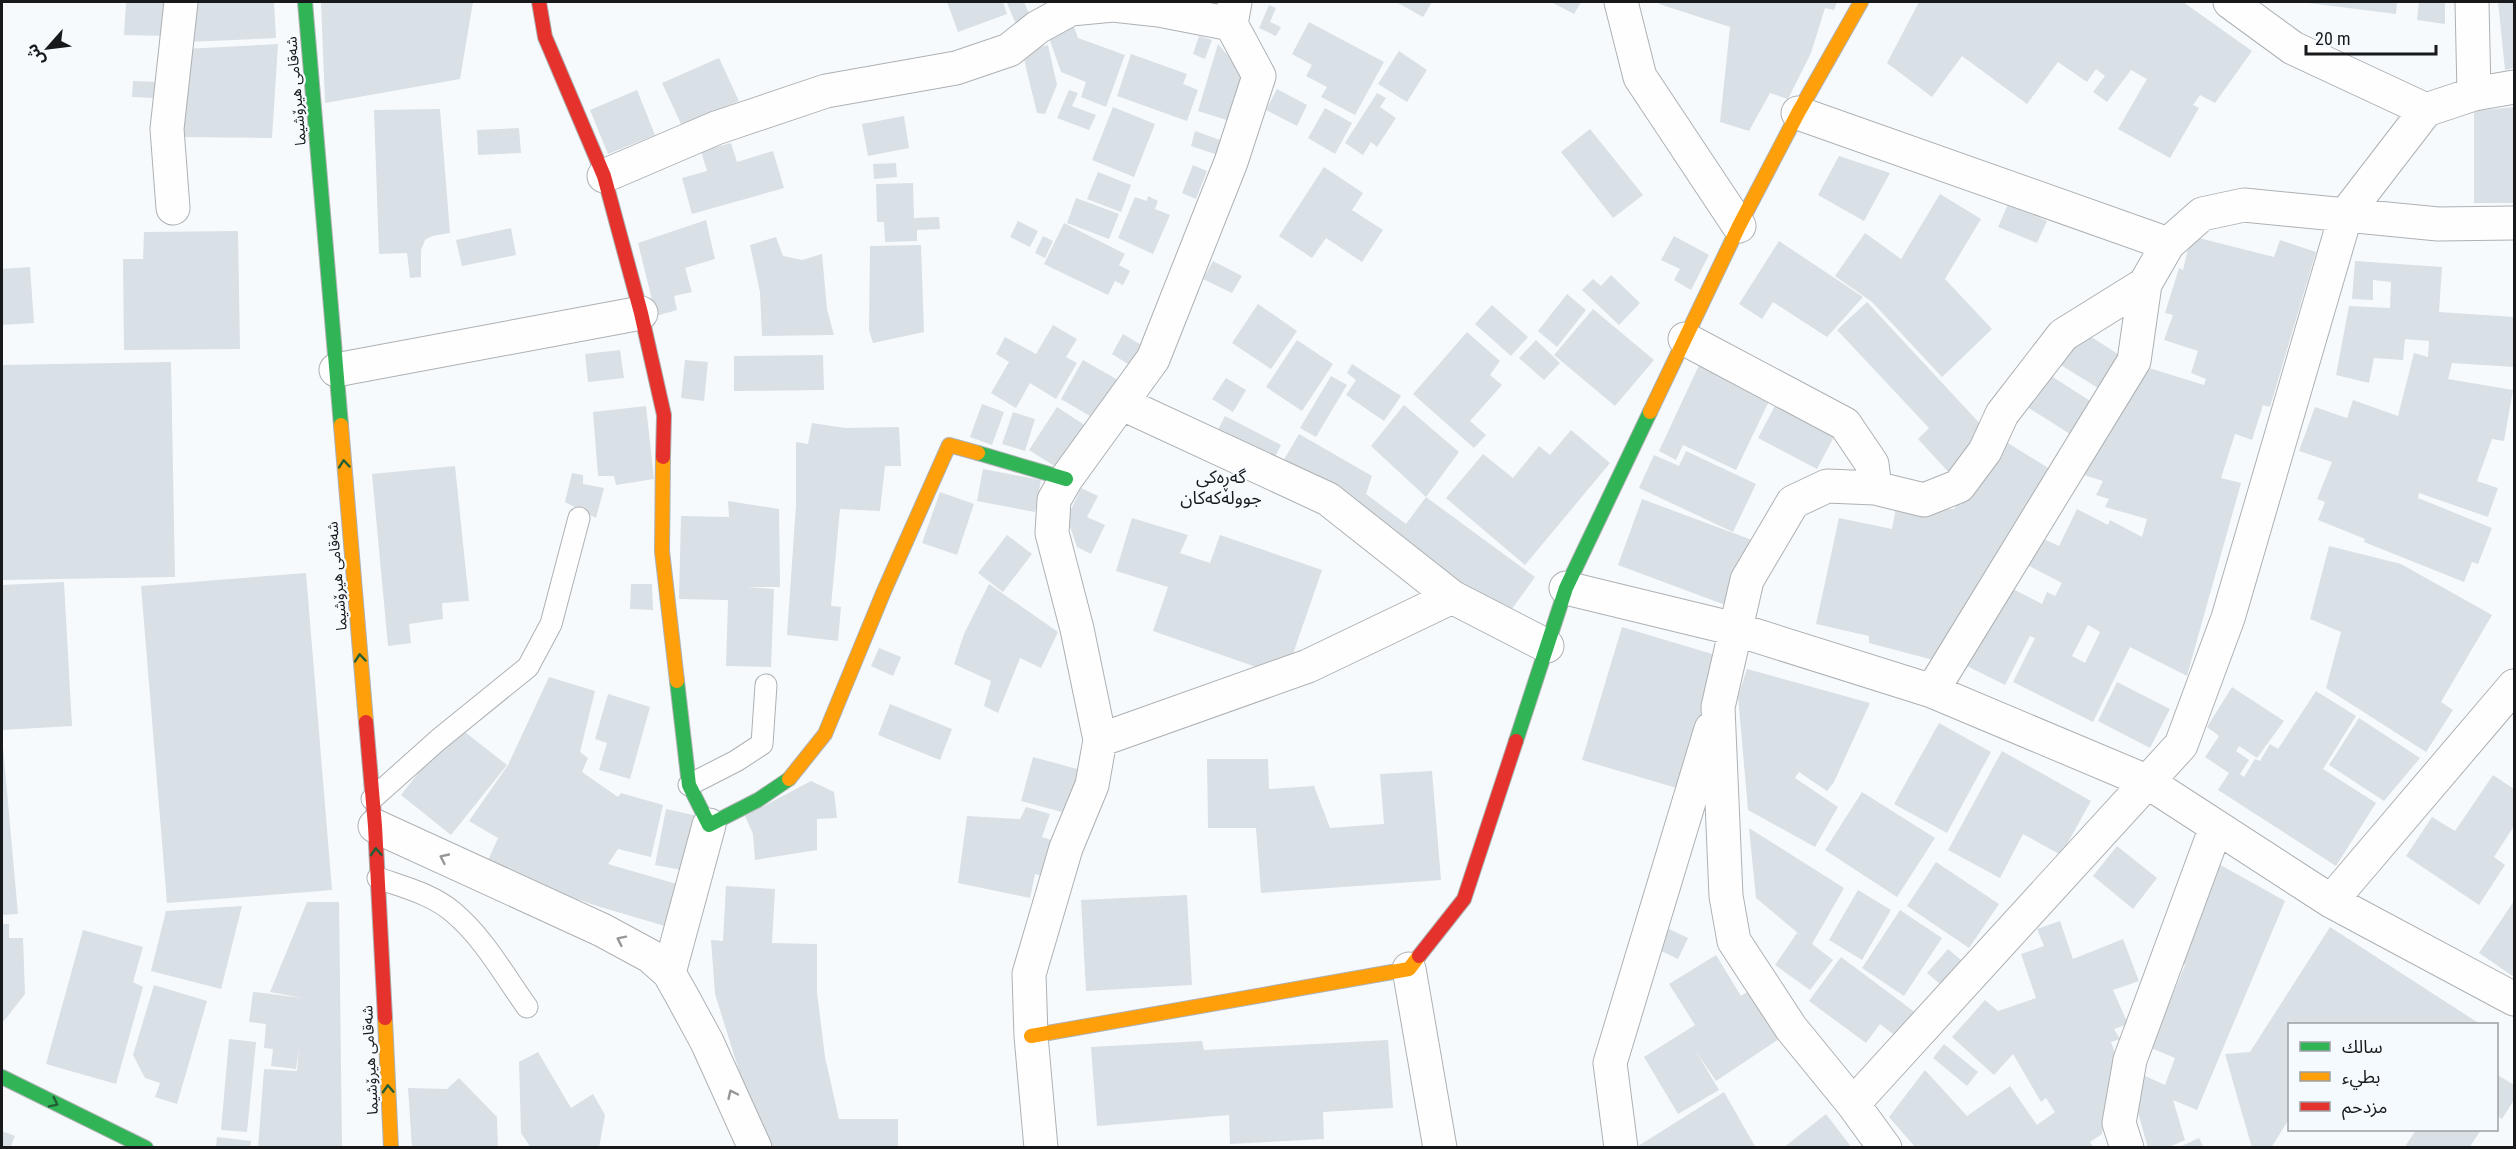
<svg xmlns="http://www.w3.org/2000/svg" width="2516" height="1149" viewBox="0 0 2516 1149" font-family="'Roboto Condensed','Noto Sans Arabic',sans-serif">
<rect width="100%" height="100%" fill="#f7fafd"/>
<path fill="#d9e0e6" fill-rule="evenodd" d="M126 2H171L172 36 124 35Z
M189 2H274L276 38 188 42Z
M321 2H473L460 79 325 103Z
M947 2H1003L1007 14 958 32Z
M1011 2H1024L1032 20 1017 27 1007 3Z
M1396 2H1432L1423 17Z
M1551 2H1581L1574 14Z
M1659 2H1837L1834 10 1825 8 1811 53 1788 99 1770 93 1749 131 1720 122 1730 27 1659 4Z
M1919 2H2183L2252 51 2215 103 2200 95 2193 105 2199 108 2170 158 2118 129 2147 79 2131 70 2107 102 2093 92 2105 76 2096 69 2087 82 2058 62 2027 104 1962 56 1932 97 1887 63Z
M2300 2H2397L2396 14Z
M2419 2H2445V24L2417 20Z
M2498 2H2514V68L2505 70Z
M1269 5 1276 8 1270 22 1281 27 1276 36 1259 28Z
M1309 22 1384 62 1355 115 1321 97 1327 87 1306 76 1312 65 1292 54Z
M1073 24 1078 38 1125 55 1106 107 1081 97 1086 82 1061 72 1047 32Z
M1199 36 1212 40 1205 59 1193 54Z
M278 44 272 138 176 137 184 49Z
M1218 44 1246 77 1233 122 1198 111Z
M1048 45 1057 85 1045 114 1037 113 1022 51Z
M1399 51 1427 70 1407 102 1378 84Z
M1131 54 1187 74 1183 84 1198 90 1187 121 1117 96Z
M719 58 739 101 682 126 662 83Z
M133 81 156 82 154 98 132 97Z
M1277 89 1307 105 1297 126 1266 110Z
M637 90 655 135 608 154 590 110Z
M1069 90 1078 93 1072 106 1096 115 1089 130 1057 118Z
M1377 93 1386 98 1380 107 1396 118 1377 147 1371 142 1363 155 1345 143Z
M1113 107 1155 124 1134 177 1092 160Z
M2514 107V203H2474V111Z
M1325 108 1352 123 1335 154 1308 138Z
M440 109 450 233 432 236 425 240 421 250V277L410 278 407 253 379 254 374 110Z
M904 116 909 148 868 156 862 124Z
M519 128 521 153 478 155 477 130Z
M1590 129 1643 195 1613 218 1561 152Z
M1195 131 1223 141 1218 155 1191 146Z
M731 143 737 162 773 151 784 188 692 214 682 178 707 171 701 151Z
M1839 156 1890 173 1864 221 1818 195Z
M896 163 897 177 874 179 873 164Z
M1193 165 1207 171 1196 199 1182 193Z
M1324 167 1363 193 1352 210 1383 230 1362 262 1326 238 1312 258 1279 236Z
M1098 172 1131 185 1121 212 1087 199Z
M913 183 914 218 939 217 940 229 917 230V241L885 242 884 222H877L876 184Z
M1940 194 1981 219 1945 279 1992 329 1942 377 1872 302 1835 276 1865 233 1901 259Z
M1148 196 1158 201 1155 209 1170 215 1153 254 1118 238 1135 197 1147 201Z
M1076 198 1119 214 1109 239 1067 223Z
M2008 204 2047 221 2037 243 1998 227Z
M706 220 715 259 685 268 692 292 674 296 677 310 656 316 638 243Z
M1018 221 1038 231 1030 247 1010 237Z
M1064 223 1125 254 1119 265 1130 271 1123 285 1115 281 1108 295 1044 264Z
M511 228 516 255 462 266 456 240Z
M238 231 240 349 124 350 123 259H143L144 232Z
M1043 236 1053 241 1045 258 1035 253Z
M1674 236 1709 255 1691 290 1674 280 1680 269 1661 260Z
M2191 236 2274 257 2280 240 2316 252 2270 407 2263 405 2252 440 2235 434 2221 478 2241 483 2187 676 2130 647 2093 722 2013 682 2035 638 2030 636 2005 685 1965 665 2013 589 2042 604 2047 592 2055 596 2062 583 2029 566 2042 538 2059 546 2077 509 2108 525 2110 520 2142 537 2147 519 2105 507 2109 499 2096 495 2103 481 2084 475 2102 439 2149 368 2204 385 2206 379 2191 373 2198 351 2164 340 2173 315 2165 313 2179 268 2183 270ZM2088 625 2100 632 2085 663 2072 656Z
M776 237 783 256 802 260 822 254 827 309 834 335 762 336 760 292 750 245Z
M1779 241 1863 297 1827 337 1773 302 1762 319 1739 304Z
M921 245 924 332 873 343 869 330 870 246Z
M1213 261 1242 276 1232 293 1203 279Z
M2355 261 2442 267 2439 312 2514 317V367L2452 363 2448 379 2513 390 2504 441 2492 439 2477 481 2498 488 2488 517 2419 493 2418 498 2492 528 2478 564 2472 562 2464 582 2364 542 2365 539 2318 520 2325 502 2317 499 2332 462 2299 451 2315 407 2347 418 2353 400 2398 416 2414 353 2428 357 2429 341 2405 339 2403 360 2374 358 2369 383 2336 375 2349 306 2390 308 2391 282 2373 280V300L2352 299Z
M30 267 34 323 2 325V269Z
M1611 275 1640 303 1619 325 1582 290 1593 279 1601 286Z
M1567 294 1586 310 1557 347 1538 331Z
M1867 302 1984 428 1952 476 1918 439 1929 428 1837 330Z
M1258 304 1297 331 1271 369 1232 343Z
M1492 305 1528 337 1511 356 1475 324Z
M1593 309 1654 360 1615 406 1554 355Z
M1053 325 1077 339 1066 357 1077 363 1056 399 1030 383 1016 408 991 393 1009 362 996 354 1005 337 1036 354Z
M1467 332 1500 361 1490 375 1502 385 1470 421 1486 435 1474 448 1413 394Z
M1123 334 1143 346 1131 366 1112 354Z
M2087 334 2127 360 2106 393 2056 362Z
M1297 340 1333 364 1302 411 1266 387Z
M1536 340 1560 363 1544 380 1519 358Z
M620 350 624 378 588 382 585 354Z
M823 355 824 390 734 391V356Z
M685 360 708 362 704 401 681 398Z
M1083 360 1118 380 1095 419 1061 399Z
M1701 361 1772 395 1736 470 1683 445 1676 460 1659 451Z
M171 362 175 577 2 580V365Z
M1352 364 1401 396 1384 421 1346 395 1356 380 1347 373Z
M2045 372 2095 404 2075 437 2024 405Z
M1331 376 1347 385 1316 437 1300 428Z
M1226 378 1246 390 1233 412 1212 399Z
M1778 400 1837 431 1817 469 1758 438Z
M982 404 1004 412 992 445 970 437Z
M1404 405 1459 452 1426 497 1371 446Z
M646 406 654 479 616 485 614 476H598L593 412Z
M1057 407 1086 426 1059 469 1029 450Z
M1013 412 1035 419 1025 451 1002 444Z
M1225 416 1281 445 1264 479 1208 450Z
M812 423 845 428 899 427 901 466H885L880 511 840 509 831 606 841 607 838 641 787 635 796 505V442L808 444Z
M1571 430 1610 463 1525 565 1446 498 1483 454 1513 478 1539 446 1550 455Z
M1299 434 1372 476 1366 494 1406 524 1426 497 1535 577 1493 635 1343 525 1270 483Z
M2003 440 2050 469 1937 661 1869 643V636L1816 624 1839 518 1892 529 1896 507 1954 509 1971 481Z
M1686 451 1756 484 1733 532 1639 488 1654 455 1679 466Z
M455 466 469 601 442 603 443 619 409 624 411 643 388 646 372 474Z
M983 469 1041 480 1035 512 977 501Z
M572 473 583 475V484L604 488 596 518 565 502Z
M1081 488 1098 496 1087 517 1105 525 1091 554 1077 547 1067 518Z
M940 492 974 504 957 555 922 543Z
M1642 499 1752 540 1728 606 1618 565Z
M728 501 779 509 780 587H746L774 589 771 667 726 666 728 600 679 599 681 516 729 517Z
M1132 518 1188 535 1180 553 1210 563 1220 535 1322 570 1285 677 1153 631 1168 587 1116 571Z
M1007 535 1032 554 1003 592 978 573Z
M2329 546 2401 564 2492 615 2441 702 2453 710 2426 752 2326 688 2341 632 2310 619Z
M306 573 332 890 167 903 141 586Z
M64 582 72 726 2 730V585Z
M631 584H652L653 610 630 609Z
M989 584 1058 632 1041 668 1020 658 998 713 984 706 991 681 954 664 964 634Z
M1622 627 1719 656 1680 789 1582 760Z
M879 648 901 657 893 676 871 666Z
M1747 669 1870 703 1834 782 1827 791 1799 772 1795 778 1838 807 1815 847 1748 810 1738 696Z
M549 677 595 691 580 752 588 758 582 772 618 797 621 793 663 805 651 857 618 849 608 864 687 887 675 929 597 906 485 867 498 838 469 821 508 765Z
M2117 682 2170 709 2150 748 2098 721Z
M2232 687 2284 721 2257 758 2239 746 2236 751 2249 760 2240 774 2244 777 2255 759 2260 761 2270 744 2278 749 2316 691 2356 716 2323 769 2376 803 2336 866 2218 790 2229 773 2205 757 2219 736 2207 727Z
M608 694 650 707 630 779 599 770 607 743 595 739Z
M890 704 952 729 940 760 878 735Z
M2359 718 2420 758 2384 801 2329 765Z
M1939 723 1991 752 1947 833 1894 804Z
M456 725 507 765 451 835 401 795Z
M3 747 18 914 2 915V748Z
M2002 751 2091 801 2061 855 2023 834 2000 878 1948 850Z
M1033 757 1081 770 1069 814 1021 801Z
M1207 759H1268L1269 789 1314 786 1330 828 1384 824 1380 774 1432 771 1441 880 1261 893 1256 828H1208Z
M2493 775 2514 789V826L2494 857 2505 865 2479 905 2406 856 2432 817 2455 831Z
M811 781 834 792 837 818 817 819V850L755 860 753 834 745 816Z
M1862 792 1935 838 1897 897 1825 850Z
M1026 807 1050 814 1042 837 1054 841 1047 877 1035 874 1030 898 958 883 967 816 1020 819Z
M666 809 702 817 692 872 655 865Z
M1749 828 1844 888 1812 944 1833 960 1810 990 1775 965 1797 933 1805 939 1756 898Z
M2117 846 2157 878 2133 909 2093 876Z
M1936 862 1999 904 1969 948 1907 906Z
M2217 863 2285 901 2197 1110 2173 1100 2185 1140 2167 1148H2148L2136 1106 2143 1075 2165 1085 2175 1058 2151 1048 2185 965 2178 960Z
M726 886 775 889 772 943 817 944V992L825 1057 839 1119H898V1148H769L740 1074 715 994 711 940 723 941Z
M1858 890 1891 910 1862 960 1829 940Z
M1187 895 1192 985 1086 991 1081 900Z
M2514 901V977L2479 953Z
M307 902H339L342 1148H258L264 1069 297 1071 299 1048 296 1069 271 1066 273 1049 264 1048 266 1024 249 1022 253 992 303 998 270 992Z
M242 906 221 989 151 971 166 911Z
M1900 910 1942 938 1904 996 1862 968Z
M2060 921 2073 959 2123 939 2139 981 2113 990 2128 1024 2114 1029 2120 1039 2111 1042 2117 1058 2113 1060 2102 1134 2090 1142 2094 1148H1916L1889 1117 1925 1070 1967 1116 2010 1086 2037 1125 2055 1112 2046 1098 2041 1102 2013 1054 1994 1075 1952 1037 1985 1000 1998 1011 2036 998 2021 954 2044 946 2037 929Z
M2 924H9V938H23L25 994 4 1021H2Z
M1661 925 1688 938 1678 959 1651 946Z
M2330 927 2480 1024H2354L2351 1023 2350 1024H2289V1119L2271 1148H2252L2225 1054 2250 1052Z
M83 930 143 947 133 982 143 987 116 1084 46 1064Z
M1948 949 1968 966 1947 990 1927 973Z
M1716 955 1741 996 1747 992 1779 1039 1716 1081 1695 1050 1719 1090 1678 1114 1644 1057 1695 1025 1669 984Z
M1841 957 1916 1013 1897 1037 1880 1024 1866 1043 1809 1001Z
M154 985 207 1001 177 1104 155 1097 160 1083 145 1078 133 1055Z
M229 1039 256 1042 247 1132 221 1130Z
M1388 1040 1393 1108 1323 1112 1324 1139 1230 1144 1229 1115 1097 1126 1091 1047 1202 1041 1204 1050Z
M1944 1044 1978 1072 1967 1086 1933 1058Z
M538 1052 571 1108 593 1094 605 1115 599 1148H531L521 1133 519 1062Z
M2496 1074 2514 1085V1100L2502 1119 2496 1115Z
M459 1078 497 1117 498 1148H412L408 1088 447 1089Z
M1724 1092 1756 1148H1635Z
M1826 1114 1852 1148H1783Z
M2416 1130H2481L2469 1148H2404Z
M2 1131 15 1136 10 1148H2Z
M217 1137 251 1141 250 1148H216Z
M2199 1138 2204 1148H2177Z"/>
<g fill="none" stroke-linecap="round" stroke-linejoin="round">
<g stroke="#aeb1b3" stroke-width="23">
<path id="lane" d="M689 785 736 761 762 744 766 685
M372 799 438 740 528 667 551 624 579 518
M378 878C403 887 432 894 453 912 484 938 504 975 527 1007"/>
</g>
<g stroke="#aeb1b3" stroke-width="35">
<path id="street" d="M1621 2 1640 77 1739 226
M2230 2 2293 48 2426 110
M2472 2 2474 94
M1798 113 2168 244
M604 176 716 128 826 91 956 68 1009 50 1038 27 1071 9 1113 5 1159 10 1231 24
M173 208 167 129 181 2
M1685 339 1845 424 1872 464 1875 488
M336 370 641 313
M1121 403 1328 499 1452 597 1547 646
M1566 588 1735 629 1932 691 2146 781 2331 901 2514 999
M1932 691 2134 361 2145 284 2168 244 2202 214 2244 205 2438 224 2514 223
M1100 740 1308 666 1452 597
M375 826 602 930 650 956 669 973 682 996 707 1042 755 1148
M2331 901 2514 686
M1409 969 1440 1148
M669 973 709 825
M1853 1104 2181 745 2228 618 2346 214 2426 110 2474 94 2514 87
M1041 1148 1031 1036 1029 974 1066 848 1092 785 1100 740 1077 629 1052 533 1054 500 1066 479 1153 359 1231 162 1259 76 1231 24 1235 2
M1621 1148 1610 1063 1711 729
M1885 1148 1853 1104 1791 1028 1734 941 1726 896 1718 707 1747 580 1793 502 1827 486 1875 488 1924 500 1959 486 1985 451 2002 414 2063 335 2145 284
M2127 1148 2119 1123 2130 1060 2216 827"/>
</g>
<g stroke="#aeb1b3" stroke-width="16">
<path id="fast" d="M305 2 341 425
M978 453 1066 479
M677 681 689 785 709 825 758 800 789 779
M1516 741 1566 588 1650 412
M2 1077 146 1148"/>
</g>
<g stroke="#aeb1b3" stroke-width="16">
<path id="slow" d="M1650 412 1739 226 1798 113 1861 2
M341 425 366 722
M663 457 662 551 677 681
M789 779 825 734 884 591 949 445 978 453
M385 1018 391 1148
M1031 1036 1409 969 1419 956"/>
</g>
<g stroke="#aeb1b3" stroke-width="16">
<path id="jam" d="M539 2 545 37 604 176 641 313 664 415 663 457
M366 722 375 826 385 1018
M1419 956 1464 899 1516 741"/>
</g>
<use href="#lane" stroke="#fefeff" stroke-width="21"/>
<use href="#street" stroke="#fefeff" stroke-width="33"/>
<use href="#fast" stroke="#30b455" stroke-width="14"/>
<use href="#slow" stroke="#ff9f0a" stroke-width="14"/>
<use href="#jam" stroke="#e5322d" stroke-width="14"/>
</g>
<defs><path id="oneway-chevron" d="M-2-3.5L2.5 0L-2 3.5" fill="none" stroke-width="1.6" stroke-linecap="round" stroke-linejoin="round" transform="scale(1.5)"/></defs>
<g stroke="#225f35">
<use href="#oneway-chevron" transform="translate(344 464) rotate(-95)"/>
<use href="#oneway-chevron" transform="translate(360 658) rotate(-95)"/>
<use href="#oneway-chevron" transform="translate(376 852) rotate(-93)"/>
<use href="#oneway-chevron" transform="translate(388 1089) rotate(-93)"/>
<use href="#oneway-chevron" transform="translate(54 1103) rotate(26)"/>
</g>
<g stroke="#969798">
<use href="#oneway-chevron" transform="translate(444 858) rotate(-155)"/>
<use href="#oneway-chevron" transform="translate(621 940) rotate(-154)"/>
<use href="#oneway-chevron" transform="translate(732 1094) rotate(-115)"/>
</g>
<g text-anchor="middle" stroke-width="4.5" stroke-linejoin="round" paint-order="stroke">
<g font-size="15" fill="#17191b" stroke="#f5faff">
<text transform="translate(296 91) rotate(-95)" y="5">شەقامی هیرۆشیما</text>
<text transform="translate(337 576) rotate(-95)" y="5">شەقامی هیرۆشیما</text>
<text transform="translate(370 1060) rotate(-93)" y="5">شەقامی هیرۆشیما</text>
</g>
<g font-size="18" fill="#17191b" stroke="#f5faff">
<text x="1221" y="483">گەڕەکی<tspan x="1221" dy="21">جوولەکەکان</tspan></text>
</g>
</g>
<rect width="2516" height="1149" fill="none" stroke="#17191b" stroke-width="6"/>
<rect x="2288" y="1023" width="210" height="108" fill="#f5faff" stroke="#9ca0a4" stroke-width="1.5"/>
<rect x="2300" y="1042" width="30" height="9" fill="#30b455" stroke="#9ca0a4" stroke-width="1.5"/>
<text x="2342" y="1053" font-size="18" fill="#17191b">سالك</text>
<rect x="2300" y="1072" width="30" height="9" fill="#ff9f0a" stroke="#9ca0a4" stroke-width="1.5"/>
<text x="2342" y="1083" font-size="18" fill="#17191b">بطيء</text>
<rect x="2300" y="1102" width="30" height="9" fill="#e5322d" stroke="#9ca0a4" stroke-width="1.5"/>
<text x="2342" y="1113" font-size="18" fill="#17191b">مزدحم</text>
<g transform="translate(48 48) rotate(242)" stroke="#f5faff" stroke-width="4.5" paint-order="stroke">
<path d="M0-4.5L10 22L0 15L-10 22Z" fill="#17191b"/>
<text y="-9" font-size="16" font-weight="bold" text-anchor="middle" fill="#17191b">ش</text>
</g>
<path d="M2306 45v9h130v-9" fill="none" stroke="#17191b" stroke-width="3"/>
<text x="2315" y="45" font-size="18" fill="#17191b" stroke="#f5faff" stroke-width="4.5" paint-order="stroke">20 m</text>
</svg>
